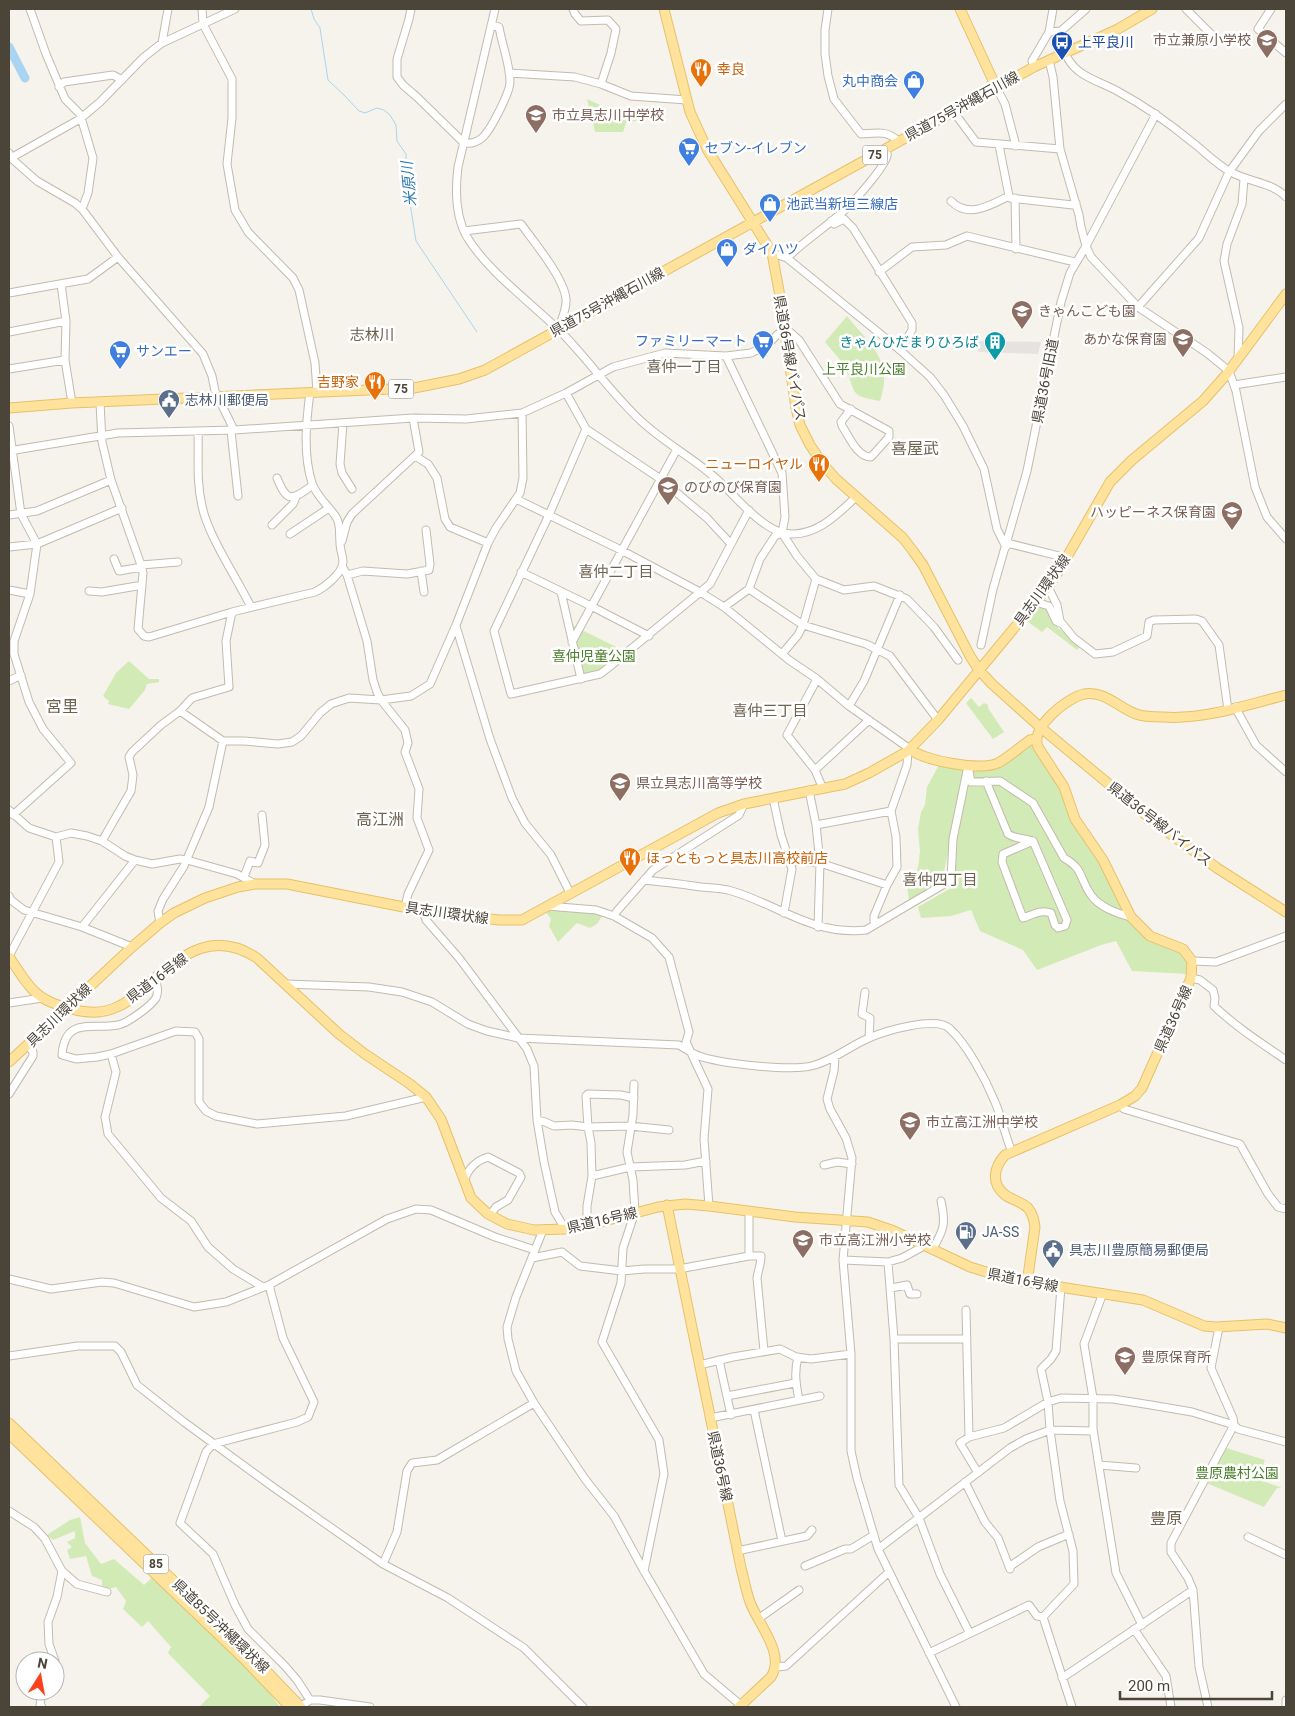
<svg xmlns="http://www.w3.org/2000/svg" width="1295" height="1716" viewBox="0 0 1295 1716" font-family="Roboto,'Noto Sans JP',sans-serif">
<rect width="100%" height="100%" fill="#f6f3ec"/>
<path fill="#d2eab5" d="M587 99 626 117 638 113 640 120 626 123 623 132H595Z
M847 316C870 345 894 360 880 401 850 395 857 396 846 370 842 360 831 350 825 342Z
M1038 605 1048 610 1057 627 1081 646 1077 650 1047 627 1042 632 1027 621Z
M568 623 628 653 600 674 581 679Z
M129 661 149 679H159V682L147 684 145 690 129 709 108 704 109 701 103 696 116 673Z
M971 698 979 707 984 703 988 705V708L1004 732 993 739 966 703Z
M1031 744 1061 788 1128 919 1179 950 1188 962V974L1132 971 1116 941 1101 945 1037 970 1023 950 980 931 971 910 951 916 921 918 918 907 953 887 956 840 970 770 998 768Z
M940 763 966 770 942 881 909 900 907 886 918 868 920 851 918 829 921 812 925 805 927 787Z
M543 908 604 913 597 924 590 928 577 923 558 942 549 926 551 919Z
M1223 1447 1265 1460 1258 1479 1282 1488H1277L1264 1507 1204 1482Z
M80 1517 85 1543 101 1564 114 1559 144 1585 155 1575 261 1682 280 1707H199L210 1696 168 1653 171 1647 148 1621 142 1627 123 1609 126 1601 116 1587 109 1589 102 1586V1580L92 1576 86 1556 70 1559 67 1550 72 1547 67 1542 75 1538V1531L53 1540 47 1535 70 1520Z"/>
<path fill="#e5e3e0" d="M977 341 1041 342 1038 354 978 352Z"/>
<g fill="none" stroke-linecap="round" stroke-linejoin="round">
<path stroke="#a9d4f2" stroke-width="1" d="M311 9 314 19 320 28 328 80 345 96 359 111 365 113 377 108 384 110 390 115 396 125 397 141 406 154V178L416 241 477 332"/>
<path stroke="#a9d4f2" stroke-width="9" d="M9 47 25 78"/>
<g stroke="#c2bbae" stroke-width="9">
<path id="minor" d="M30 9 46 54 65 99 80 114 93 158 88 193 82 209
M202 9 203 24 232 79V118L227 164 235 210 248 232 293 278 299 290 315 363 317 392
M411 9 409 19 397 59V77L403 85 417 97 464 143C470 144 477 142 482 138 491 130 510 92 510 82 510 64 502 45 499 27L491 25
M495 9 458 167C455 191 455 216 467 237 488 272 534 305 563 334 590 362 613 395 641 421 666 444 695 459 719 481 736 497 761 528 784 533 813 539 836 516 855 498
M573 9 575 14 581 21 608 20 616 29 611 53 601 84
M828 9 825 30V54L828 76 834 99 861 134C876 133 887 130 898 141
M1186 9 1212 35
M1271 9 1258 29 1286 53
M1049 32 1061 31 1086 9
M162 43 168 9
M1065 53C1075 77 1098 80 1119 92 1145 106 1169 123 1192 142 1204 151 1217 165 1231 172 1248 182 1272 182 1286 197
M1034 67 1032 61 1049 32 1053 9
M509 73 575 77 601 84 631 96 687 100
M59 87 64 82 113 75 122 80
M996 87 1005 104 1016 146
M953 111 976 142 1060 149
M1156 114 1086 246 1091 257 1138 307 1207 353 1229 371 1236 391 1255 487 1267 517 1286 539
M999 145 1009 196
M9 153 11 158 37 181 75 203 82 209 118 257 203 354 212 376 215 391 234 430
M9 159 80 119 100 102 144 57 162 43 235 9
M1015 198 1016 249
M951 201C968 219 991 205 1009 196L1010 198 1073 205 1076 203
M831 221 834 224 844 219 853 228 912 323V330L900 350
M464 231 521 224C534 242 564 278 566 299 567 309 561 321 558 330
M772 253 787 258 900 350 930 377 944 395 963 426 984 469 997 529 1006 547
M787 258C805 240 828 226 847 208 856 199 884 168 887 156 888 153 887 152 885 149
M879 272 912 247 946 245 967 236 1075 262
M61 284 66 321 65 360 72 403
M9 293 88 279 118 257
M1138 307 1199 238 1229 172 1259 131 1286 104
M9 332 66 321
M726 356 782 473 785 517 782 533 797 556 816 579 844 590 874 586 907 599 934 627 958 660
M1238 360 1239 328 1224 261 1227 244 1242 204 1244 179
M9 369 65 360
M1234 385 1286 377
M566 393 586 429 659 478 707 518 731 544
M100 402 102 442 111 480 141 565 143 573 138 629 144 636 149 637 232 612 315 592C325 587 342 574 343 562 343 556 340 550 340 543 339 535 341 524 336 517 329 506 316 496 312 483 303 454 306 423 310 392
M343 423 340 464 342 473 352 489
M9 426 21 514 37 544 30 594 14 641V654L29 702 43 729 71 763 13 815
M586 429 549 515 494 631 511 694 600 674 608 668 710 584 749 510
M231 431 238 496
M198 432C199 458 196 480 202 506 208 536 237 578 251 607
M9 451 118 433 234 430 413 418 466 419 522 413 566 393 613 367 665 353 726 356 751 353 767 345 778 334 785 331 790 332 799 340 840 404 889 431V437L871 457C857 457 849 436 842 426L841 422 851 409
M415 456 428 464 437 478 445 519 450 527 488 543
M277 478C288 505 293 499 313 485
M516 499 621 550 700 592 724 607 789 660 817 679 849 706 910 749
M9 515 37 511 111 480
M272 525 293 504 296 497
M290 534 329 508
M342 541 347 522 352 514 419 452 413 418
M1007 543 1067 558
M9 547 37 544 122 508
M114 559 119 571 142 567
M141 565 178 562
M342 566 347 575 367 641 373 680 377 692 381 700 405 730 408 743 405 752 419 789 417 818 429 850 408 894 405 907
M421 571 424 592
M521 572 591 606 649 636
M347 575 363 571 407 574 429 570 430 564 426 530
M1048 587 1057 605 1060 621 1074 638 1095 654 1113 652 1147 636 1149 622 1154 620 1196 619 1202 621 1219 645 1228 710
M749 589 803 625 866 644 890 656 938 720
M9 590 30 594
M89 591 102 592 137 586 142 587
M561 592 581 679
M1035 602 1049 606 1056 621 1060 623
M724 607 749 589 760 559 775 536 782 533
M456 626 490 739 512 798 525 823 551 855 570 893
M572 642 677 449
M981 645 993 589 1027 471 1061 302 1070 273 1086 246 1081 227 1079 215 1060 149 1053 77 1049 60
M782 654 798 635 803 625 816 579
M817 679 787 735 815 770 823 789
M9 681 21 675
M849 706 864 681 900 595
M1235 707 1256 745 1286 772
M180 711 223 741H244L278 744 292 742 301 736 320 713 331 704 349 698 381 700 411 696 430 684 456 625 488 543 496 528 520 493 523 478 522 413
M815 770 869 720
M969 771 971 782 1000 781 1033 803 1064 858C1084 869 1079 878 1091 895 1099 907 1118 914 1131 917
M986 781 1008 834C1015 839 1024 838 1033 841L1067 920 1065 926 1058 928 1055 925 1051 913C1041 909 1032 915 1023 918L1002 862 1003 854 1033 841
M809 790 816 825 820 863 818 927
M773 798 781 835 792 869 784 913
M9 810 29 828 56 837 71 833 87 836 102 841 125 856 135 860 152 864 180 859 187 860 237 874 255 884
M816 825 891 811
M102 841 131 791 133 775 129 757 132 752 161 725 180 711 192 698 229 687 226 641 232 612
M789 860 820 863 887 885
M244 877 250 861 258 863 265 845 262 815
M644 880C663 882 682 884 701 887 710 888 719 888 728 890 777 903 811 936 866 930L951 880 953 839 968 766
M9 896 11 900 24 910 82 927 132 947
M547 906 596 910 614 916 652 938 669 957 689 1032 686 1042 708 1089 704 1139 709 1206
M423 911 426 920 459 958 527 1049 534 1066 537 1120 544 1162 555 1212 565 1229
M614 916 617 911 653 870 739 815 744 804
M160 923 158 911 163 899 184 866 209 807 223 741
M874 925V916L887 885 897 867 896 837 891 811 907 765 908 751
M82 927 135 860
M9 956 59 862 56 837
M1192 961 1216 962 1286 936
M1191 978 1200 980 1213 990 1215 998 1214 1006C1236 1027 1261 1043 1286 1060
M155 979C157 985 159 991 156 998 151 1006 128 1023 118 1025 92 1030 65 1016 62 1055L76 1059 97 1057 111 1054 176 1031 195 1032 199 1039V1102L206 1111 216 1116 257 1124 346 1116 426 1097
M286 984 369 987 402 992 432 1002 468 1024 487 1031 518 1038 679 1045C686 1049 694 1055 702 1057 726 1064 793 1072 815 1065 835 1059 850 1046 869 1038 885 1031 935 1016 949 1028 967 1044 986 1080 995 1102 1002 1118 1005 1136 1012 1152
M865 992 862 1014 870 1018 869 1038
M9 1003 42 998
M111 1054 116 1072 105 1117 108 1134 161 1198 191 1221 208 1247 233 1269 263 1287
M835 1057 834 1071 827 1099 830 1109 846 1138 852 1158 843 1260 851 1354V1451L857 1478 878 1549 956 1707
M634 1084 633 1115 627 1152 633 1180 635 1212 623 1248 621 1283 602 1342 659 1440 664 1474 644 1571
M9 1094 33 1056V1052L28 1045
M1120 1105 1124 1109 1240 1144 1268 1194 1278 1207 1286 1209
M537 1120 545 1122 554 1126 572 1125 588 1127 630 1126 669 1130
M824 1165 837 1162 852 1164
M592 1176 630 1167 685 1165 706 1161
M464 1181C468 1169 475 1161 488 1157L519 1173 521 1177 508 1200 496 1207 490 1215
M587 1225V1206L592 1176 591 1143 588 1127 586 1096 588 1094 621 1095 634 1098
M543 1230 516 1297 507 1327 508 1339 516 1371 534 1403 585 1479 614 1516 644 1571 704 1674 743 1707
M932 1250C944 1230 946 1224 941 1201
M749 1256H761C761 1264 758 1271 757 1278L764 1351
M532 1258 562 1252 580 1266 622 1271 644 1269H679L749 1256V1212
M843 1260 888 1262 902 1258 924 1246
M888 1262 894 1339 899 1485 919 1518 940 1574 969 1632
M9 1279 51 1289 102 1282 114 1283 194 1307 226 1302 269 1285 387 1219 416 1209 431 1210 495 1237 535 1250
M269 1285 283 1338 314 1402 308 1417 297 1422 213 1444 206 1452 180 1523 213 1554 235 1605 248 1629 285 1666 297 1680 310 1700
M1061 1287 1056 1351 1051 1359 1041 1369 1048 1402 1050 1430 1060 1501 1073 1551 1074 1584 1043 1617 1072 1707
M891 1288 907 1285 910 1294H917
M1103 1293 1084 1344 1093 1398V1429L1116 1573 1142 1625
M966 1310 969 1437
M894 1339H967
M9 1356 78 1346H115L121 1352 137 1385 184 1422 273 1487 383 1564 448 1598 524 1648 583 1707
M798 1357C794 1372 796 1385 799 1400
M719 1360 731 1415
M699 1365 733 1357 780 1349 796 1357 811 1359 851 1354
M727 1396 795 1383
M754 1410 782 1541
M710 1418 820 1396
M1099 1465 1136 1468
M978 1473 960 1443 969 1437 1004 1428 1048 1402 1061 1398 1113 1399 1151 1405 1192 1412 1234 1425 1238 1429 1286 1442
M965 1482 985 1522 998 1538 1010 1569
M9 1511 34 1527 45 1539 62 1571 77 1584 107 1592
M1248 1537 1286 1555
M878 1549 1010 1448 1026 1439 1050 1430 1093 1431
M737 1551 807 1536 812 1530
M383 1564 397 1532 407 1471 412 1463 437 1460 534 1403
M805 1566 845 1549H851L874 1535
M1009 1567 1038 1547 1069 1534
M758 1619 799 1590
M1134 1629 1166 1676 1171 1707
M929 1653 1029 1605 1037 1616 1043 1617
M55 1661 49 1644 48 1622 57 1597 62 1571
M55 1662V1672
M776 1667 786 1666 889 1572
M1062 1678 1193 1590
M42 1707H40L41 1697 45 1691
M300 1707 310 1700H320L370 1707
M1208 1707 1199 1667 1193 1590 1188 1578 1171 1552V1543L1234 1425 1233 1418 1211 1368 1219 1327
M1286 1707V1700"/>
</g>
<g stroke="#e6c16a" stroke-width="11">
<path id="major" d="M664 9 690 112 707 149 772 253 779 291 796 408 800 425 810 445 822 463 836 479 903 538 913 551 923 565 970 656 979 670 992 684 1040 727 1157 824 1217 868 1286 912
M960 9 996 87
M9 408 72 403 414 388 459 379 485 370 1034 67 1118 29 1152 9
M910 749C924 761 980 771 998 763 1009 757 1020 747 1030 740L1036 739
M9 957C17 968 24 981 34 991 44 1001 57 1005 71 1009 86 1013 104 1014 119 1006 127 1003 134 996 140 990 177 961 208 926 257 958L339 1034 365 1054 410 1084 426 1097 441 1119 471 1198 488 1214 507 1224 534 1230 565 1229 582 1227 658 1207 685 1204 709 1206 795 1217 868 1222 894 1231 970 1267 1009 1279 1143 1300 1204 1326 1216 1327 1267 1324 1286 1328
M9 1062 132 947 160 923 174 913 205 898 238 887 255 884H287L424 911 499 920H522L718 813 744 804 845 784 869 773 908 751 938 720 1048 587 1060 569 1110 482 1132 460 1203 401 1226 375 1286 294
M667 1205 741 1568C744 1579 746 1591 750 1602 758 1624 786 1654 771 1677L739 1707
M1027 1283 1035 1227C1034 1220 1033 1214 1028 1208 1021 1201 1011 1200 1004 1194 990 1182 995 1166 1005 1155L1120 1105 1135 1096 1142 1088 1191 978 1192 961 1183 949 1150 936 1131 917 1103 860 1075 819 1064 787 1038 747C1030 727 1067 698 1084 694 1104 690 1119 708 1136 714 1144 717 1155 717 1163 717 1204 720 1246 705 1286 695
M9 1423 250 1654 301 1707
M9 1434 244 1659 290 1707"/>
</g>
<use href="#minor" stroke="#fff" stroke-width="7"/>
<use href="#major" stroke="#ffe39c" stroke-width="9"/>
</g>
<defs>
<g id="school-pin" transform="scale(1.125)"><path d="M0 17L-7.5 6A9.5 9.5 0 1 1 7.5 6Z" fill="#8d6e63" stroke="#fff"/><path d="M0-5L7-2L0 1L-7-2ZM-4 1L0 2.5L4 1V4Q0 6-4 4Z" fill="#fff"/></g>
<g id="bus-pin" transform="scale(1.125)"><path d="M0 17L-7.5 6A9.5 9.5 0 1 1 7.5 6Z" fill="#1a4fb4" stroke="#fff"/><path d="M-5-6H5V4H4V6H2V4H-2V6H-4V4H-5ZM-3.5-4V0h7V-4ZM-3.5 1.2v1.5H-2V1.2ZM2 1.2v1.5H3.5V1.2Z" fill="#fff"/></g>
<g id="restaurant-pin" transform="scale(1.125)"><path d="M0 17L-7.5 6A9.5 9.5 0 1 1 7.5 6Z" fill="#e8710a" stroke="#fff"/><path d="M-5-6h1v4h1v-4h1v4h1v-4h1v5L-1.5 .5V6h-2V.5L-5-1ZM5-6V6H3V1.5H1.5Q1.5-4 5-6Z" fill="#fff"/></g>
<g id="shop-pin" transform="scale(1.125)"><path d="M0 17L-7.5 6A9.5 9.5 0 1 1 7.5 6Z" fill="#3f7fe0" stroke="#fff"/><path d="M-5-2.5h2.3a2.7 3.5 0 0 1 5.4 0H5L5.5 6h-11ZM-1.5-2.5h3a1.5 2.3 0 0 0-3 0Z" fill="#fff"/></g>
<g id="supermarket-pin" transform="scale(1.125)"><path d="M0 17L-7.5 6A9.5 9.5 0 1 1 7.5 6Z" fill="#3f7fe0" stroke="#fff"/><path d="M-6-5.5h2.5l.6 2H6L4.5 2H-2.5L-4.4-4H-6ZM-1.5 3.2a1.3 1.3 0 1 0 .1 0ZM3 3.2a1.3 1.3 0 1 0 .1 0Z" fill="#fff"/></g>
<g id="building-pin" transform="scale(1.125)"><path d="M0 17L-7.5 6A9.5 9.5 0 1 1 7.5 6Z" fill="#0f9aa8" stroke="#fff"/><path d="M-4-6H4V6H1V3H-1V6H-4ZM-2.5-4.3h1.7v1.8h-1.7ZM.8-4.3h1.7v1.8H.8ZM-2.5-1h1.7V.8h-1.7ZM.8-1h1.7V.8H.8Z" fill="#fff"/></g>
<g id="civic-pin" transform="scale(1.125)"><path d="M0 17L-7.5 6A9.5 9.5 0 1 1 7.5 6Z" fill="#5c6f8a" stroke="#fff"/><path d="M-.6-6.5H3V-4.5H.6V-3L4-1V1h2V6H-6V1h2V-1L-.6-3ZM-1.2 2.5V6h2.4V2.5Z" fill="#fff"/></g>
<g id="fuel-pin" transform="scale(1.125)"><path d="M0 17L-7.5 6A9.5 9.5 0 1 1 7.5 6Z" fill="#5c6f8a" stroke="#fff"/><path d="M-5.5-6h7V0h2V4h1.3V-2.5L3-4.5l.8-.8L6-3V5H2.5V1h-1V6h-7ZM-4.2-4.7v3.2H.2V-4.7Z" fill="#fff"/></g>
</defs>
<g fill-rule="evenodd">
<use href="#school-pin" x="1267" y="40"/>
<use href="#bus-pin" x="1062" y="42"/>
<use href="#restaurant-pin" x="701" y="69"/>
<use href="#shop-pin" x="914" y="81"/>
<use href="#school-pin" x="536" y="115"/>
<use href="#supermarket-pin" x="689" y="148"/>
<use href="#shop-pin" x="770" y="204"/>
<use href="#shop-pin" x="727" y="249"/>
<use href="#school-pin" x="1022" y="311"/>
<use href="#school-pin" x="1183" y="339"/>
<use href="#supermarket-pin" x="763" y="341"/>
<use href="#building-pin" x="995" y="342"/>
<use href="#supermarket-pin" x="120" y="351"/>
<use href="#restaurant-pin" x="375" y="382"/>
<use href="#civic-pin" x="169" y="400"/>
<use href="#restaurant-pin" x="819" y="464"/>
<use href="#school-pin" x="668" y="487"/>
<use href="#school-pin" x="1232" y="512"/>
<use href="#school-pin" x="620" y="783"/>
<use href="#restaurant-pin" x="630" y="858"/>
<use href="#school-pin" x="910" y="1122"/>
<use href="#fuel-pin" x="966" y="1232"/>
<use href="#school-pin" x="803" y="1240"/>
<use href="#civic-pin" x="1053" y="1250"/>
<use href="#school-pin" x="1125" y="1357"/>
</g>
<g text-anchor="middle" stroke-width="5" stroke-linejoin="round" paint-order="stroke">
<g fill="#fff" stroke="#817c74" stroke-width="1">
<rect x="862.5" y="145.5" width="25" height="19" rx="4"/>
<rect x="388.5" y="379.5" width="25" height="19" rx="4"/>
<rect x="143.5" y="1554.5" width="25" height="19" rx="4"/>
</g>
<g font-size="12" font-weight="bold" fill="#4b4439">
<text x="875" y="159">75</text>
<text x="401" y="393">75</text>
<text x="156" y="1568">85</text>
</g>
<g font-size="14" fill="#785e54" stroke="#fff" text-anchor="start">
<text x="1251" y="45" text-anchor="end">市立兼原小学校</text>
<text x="552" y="120">市立具志川中学校</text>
<text x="1038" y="316">きゃんこども園</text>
<text x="1167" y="344" text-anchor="end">あかな保育園</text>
<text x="684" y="492">のびのび保育園</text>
<text x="1216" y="517" text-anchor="end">ハッピーネス保育園</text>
<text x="636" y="788">県立具志川高等学校</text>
<text x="926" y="1127">市立高江洲中学校</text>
<text x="819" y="1245">市立高江洲小学校</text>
<text x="1141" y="1362">豊原保育所</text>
</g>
<g font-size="14" fill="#164399" stroke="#fff" text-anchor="start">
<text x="1078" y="47">上平良川</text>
</g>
<g font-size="14" fill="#c56008" stroke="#fff" text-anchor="start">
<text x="717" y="74">幸良</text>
<text x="359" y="387" text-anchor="end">吉野家</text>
<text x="803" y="469" text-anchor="end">ニューロイヤル</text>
<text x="646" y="863">ほっともっと具志川高校前店</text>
</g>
<g font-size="14" fill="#366cbe" stroke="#fff" text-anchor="start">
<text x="898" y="86" text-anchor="end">丸中商会</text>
<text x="705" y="153">セブン-イレブン</text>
<text x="786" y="209">池武当新垣三線店</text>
<text x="743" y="254">ダイハツ</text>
<text x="747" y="346" text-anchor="end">ファミリーマート</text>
<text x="136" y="356">サンエー</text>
</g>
<g font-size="14" fill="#4b4439" stroke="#fff">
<text transform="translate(962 106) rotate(-29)" y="5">県道75号沖縄石川線</text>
<text transform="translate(607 302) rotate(-29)" y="5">県道75号沖縄石川線</text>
<text transform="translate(790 358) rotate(80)" y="5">県道36号線バイパス</text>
<text transform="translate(1045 381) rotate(-79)" y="5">県道36号旧道</text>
<text transform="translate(1042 590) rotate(-54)" y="5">具志川環状線</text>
<text transform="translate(1160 824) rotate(38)" y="5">県道36号線バイパス</text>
<text transform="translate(447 913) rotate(8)" y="5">具志川環状線</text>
<text transform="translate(157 978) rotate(-37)" y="5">県道16号線</text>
<text transform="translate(59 1015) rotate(-44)" y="5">具志川環状線</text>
<text transform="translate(1173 1019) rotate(-66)" y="5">県道36号線</text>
<text transform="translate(602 1220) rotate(-13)" y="5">県道16号線</text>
<text transform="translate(1023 1280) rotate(11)" y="5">県道16号線</text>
<text transform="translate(720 1466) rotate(78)" y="5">県道36号線</text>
<text transform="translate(221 1626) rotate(44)" y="5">県道85号沖縄環状線</text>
</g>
<g font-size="14" fill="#0d838f" stroke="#fff" text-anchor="end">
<text x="979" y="347">きゃんひだまりひろば</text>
</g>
<g font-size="14" fill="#4a7f2a" stroke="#fff">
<text x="864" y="374">上平良川公園</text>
<text x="594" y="661">喜仲児童公園</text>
<text x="1237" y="1478">豊原農村公園</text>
</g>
<g font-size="14" fill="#4e5e75" stroke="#fff" text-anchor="start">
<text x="185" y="405">志林川郵便局</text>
<text x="982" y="1237">JA-SS</text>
<text x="1069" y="1255">具志川豊原簡易郵便局</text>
</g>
<g font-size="15" font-style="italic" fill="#2e7ab2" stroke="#fff">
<text transform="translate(409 184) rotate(-95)" y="5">米原川</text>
</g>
<g font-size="15" fill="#6e6250" stroke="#fff">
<text x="372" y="340">志林川</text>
<text x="684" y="372">喜仲一丁目</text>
<text x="616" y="577">喜仲二丁目</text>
<text x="770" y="716">喜仲三丁目</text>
<text x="940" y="885">喜仲四丁目</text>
</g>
<g font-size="16" fill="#6e6250" stroke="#fff">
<text x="915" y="454">喜屋武</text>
<text x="62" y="712">宮里</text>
<text x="380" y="825">高江洲</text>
<text x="1166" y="1524">豊原</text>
</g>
</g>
<rect width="1295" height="1716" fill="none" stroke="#4b4439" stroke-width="20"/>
<g transform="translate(40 1676) rotate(11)"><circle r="24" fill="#ffffff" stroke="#b7b4b0"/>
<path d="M0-4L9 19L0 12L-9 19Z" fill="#fc3f1d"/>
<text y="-8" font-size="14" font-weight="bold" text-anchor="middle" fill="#4b4439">N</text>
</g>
<path d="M1120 1691v8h152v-8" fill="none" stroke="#4b4439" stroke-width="2.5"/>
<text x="1128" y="1691" font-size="15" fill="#4b4439" stroke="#ffffff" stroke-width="4" paint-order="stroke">200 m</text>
</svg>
